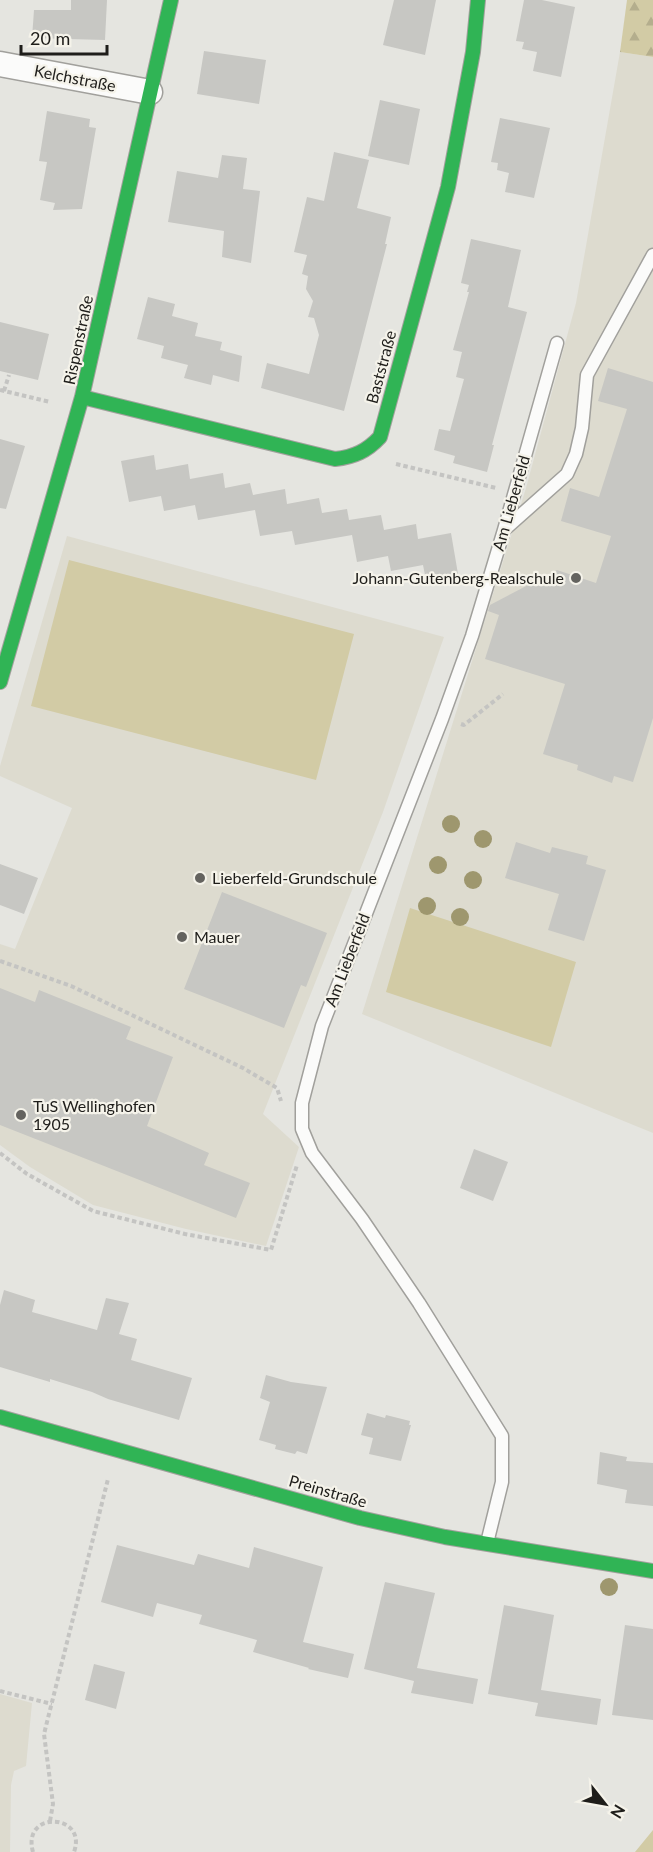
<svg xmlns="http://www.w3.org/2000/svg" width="653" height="1852" viewBox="0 0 653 1852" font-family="Lato,sans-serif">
<defs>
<pattern id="forest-firs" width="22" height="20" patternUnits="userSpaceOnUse" patternTransform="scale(1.5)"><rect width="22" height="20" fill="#d2cba5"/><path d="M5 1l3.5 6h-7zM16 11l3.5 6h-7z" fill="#b4ae8d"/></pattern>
</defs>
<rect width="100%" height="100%" fill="#e5e5e0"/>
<path fill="#dddbcf" d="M620 52 653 57V1133L362 1014 526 488 576 303Z
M67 536 444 637 383 812 263 1114 299 1147 266 1246 186 1229 93 1205 30 1167 0 1145V944L15 949 72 808 0 776V766Z
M0 1694 32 1703 26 1766 14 1771 11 1785 10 1852H0Z"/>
<path fill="#d2cba5" d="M69 560 354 634 316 780 31 706Z
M410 908 576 962 551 1047 386 992Z
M653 1830V1852H635Z"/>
<path fill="url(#forest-firs)" d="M627 0H653V57L620 52Z"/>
<path fill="#c7c7c3" d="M71 0H107L105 40 32 38 34 10H71Z
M394 0H436L425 55 383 45Z
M524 0H542L575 7 561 77 533 71 537 52 522 49 524 42 516 41Z
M204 51 266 60 259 104 197 94Z
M380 100 420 109 409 165 368 156Z
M47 111 90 119 89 127 96 128 82 209 53 210 55 203 40 200 47 162 39 161Z
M500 118 550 128 534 198 505 192 509 173 497 170 498 163 491 162Z
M334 152 369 160 357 208 391 217 385 244H387L344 411 261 388 267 363 309 374 319 335 314 318 308 317 313 301 306 289 308 276 302 274 307 255 294 252 307 197 324 201Z
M222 155 247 158 243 189 260 191 251 263 222 257 224 231 168 222 177 171 218 178Z
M471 239 521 250 508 307 527 312 492 445H494L487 472 453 463 455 456 434 450 439 429 450 431 464 379 456 377 462 352 453 350 469 292H467L469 285 461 283Z
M148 297 175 304 172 316 198 323 195 336 222 342 220 350 242 356 239 382 213 375 211 385 184 378 188 365 161 358 164 346 137 339Z
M0 322 49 334 38 380 0 371Z
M608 368 653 382V718L633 782 614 776 612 783 577 770 578 765 543 754 565 684 485 659 499 615 488 611 490 605 557 570 596 583 611 536 561 521 570 488 599 497 627 409 598 401Z
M0 439 25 446 6 509 0 508Z
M154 455 156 470 188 464 190 479 223 473 225 488 250 483 253 495 285 489 287 504 319 498 322 513 347 509 349 520 381 515 384 530 416 524 418 539 451 533 458 574 426 580 423 565 391 571 388 556 357 562 352 535 295 545 292 531 260 536 255 510 198 520 195 505 164 511 161 496 129 502 121 461Z
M516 842 550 853 552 847 588 856 586 864 606 870 584 941 548 930 559 894 505 878Z
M0 864 38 878 24 914 0 905Z
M222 892 327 933 306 987 301 985 284 1028 184 989Z
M0 988 35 1002 39 990 131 1027 126 1039 173 1057 147 1126 209 1153 204 1165 250 1183 236 1218 0 1125Z
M474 1149 508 1162 493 1201 460 1188Z
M4 1290 35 1300 32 1312 97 1330 106 1298 129 1303 119 1334 137 1339 131 1360 192 1378 179 1420 108 1399 92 1392 50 1379V1382L0 1367V1305Z
M266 1375 291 1382 327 1387 307 1454 297 1451 295 1454 275 1449 276 1445 259 1440 270 1402 260 1398Z
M367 1413 385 1418 386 1415 410 1421 409 1425H411L401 1461 369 1454 373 1438 361 1435Z
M600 1452 627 1457 626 1461 653 1463V1506L625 1503 627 1490 597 1484Z
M117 1545 194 1565 198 1554 249 1568 254 1547 323 1567 303 1642 354 1654 348 1678 308 1669 309 1668 253 1652 257 1640 199 1624 202 1615 157 1603 153 1617 101 1602Z
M385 1582 435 1593 417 1668 478 1679 473 1704 411 1693 414 1681 364 1669Z
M504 1605 554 1615 541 1690 601 1699 597 1725 535 1716 538 1703 488 1694Z
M625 1625 653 1629V1720L612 1715Z
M94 1664 125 1672 116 1709 85 1700Z"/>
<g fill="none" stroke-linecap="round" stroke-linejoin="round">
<g stroke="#a1a09c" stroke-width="15">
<path id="lane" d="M504 530 567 474 576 454 582 428 587 375 653 255
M487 1543 502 1482V1436L419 1303 362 1219 312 1153 302 1129V1103L322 1026 442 719 472 636 504 530 557 343"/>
</g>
<g stroke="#a1a09c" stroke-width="27">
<path id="street" d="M0 64 150 92"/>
</g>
<g stroke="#a1a09c" stroke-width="16">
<path id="fast" d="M82 397 335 459C354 457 367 451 380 437L448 187 473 52 478 0
M0 682 82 397 171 0
M0 1417 360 1518 445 1537 653 1571"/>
</g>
<path stroke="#c4c4c2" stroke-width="4" stroke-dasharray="4.5 3" stroke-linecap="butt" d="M0 390 50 402
M4 391 9 375
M396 464 496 488
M461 724 464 725 503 694
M0 961 71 986 243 1068 277 1088 281 1101
M0 1153 27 1174 93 1211 185 1234 271 1250 297 1165
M0 1691 52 1704
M50 1821 53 1804 44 1734 108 1479
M33 1852C21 1810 88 1813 74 1852"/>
<use href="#lane" stroke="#fbfbfa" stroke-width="12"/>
<use href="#street" stroke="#fbfbfa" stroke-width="24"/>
<use href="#fast" stroke="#30b455" stroke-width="14"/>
</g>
<g fill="#9e976e">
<circle cx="451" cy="824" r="9"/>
<circle cx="483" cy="839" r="9"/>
<circle cx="438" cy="865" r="9"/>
<circle cx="473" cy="880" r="9"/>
<circle cx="427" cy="906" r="9"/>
<circle cx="460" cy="917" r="9"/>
<circle cx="609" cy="1587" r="9"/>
</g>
<g fill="#64635f" stroke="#f5f3ea" stroke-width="2">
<circle cx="576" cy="578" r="6"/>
<circle cx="200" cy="878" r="6"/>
<circle cx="182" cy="937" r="6"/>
<circle cx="21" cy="1115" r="6"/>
</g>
<g text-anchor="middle" stroke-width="4.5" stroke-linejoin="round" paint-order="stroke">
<g font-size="16" fill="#1e1d1a" stroke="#f5f3ea">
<text transform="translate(75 78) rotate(11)" y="6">Kelchstraße</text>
<text transform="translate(78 340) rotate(-78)" y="6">Rispenstraße</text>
<text transform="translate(381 367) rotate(-75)" y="6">Baststraße</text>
<text transform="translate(511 503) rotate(-74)" y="6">Am Lieberfeld</text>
<text transform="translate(347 960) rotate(-69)" y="6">Am Lieberfeld</text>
<text transform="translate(328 1491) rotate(16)" y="6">Preinstraße</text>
</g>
<g font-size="16" fill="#1e1d1a" stroke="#f5f3ea" text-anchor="start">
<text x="564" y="584" text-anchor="end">Johann-Gutenberg-Realschule</text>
<text x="212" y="884">Lieberfeld-Grundschule</text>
<text x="194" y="943">Mauer</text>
<text x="33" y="1112">TuS Wellinghofen<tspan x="33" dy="18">1905</tspan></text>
</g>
</g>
<g transform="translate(605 1804) rotate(121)" stroke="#f5f3ea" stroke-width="4.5" paint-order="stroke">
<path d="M0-4.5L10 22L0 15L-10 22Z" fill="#1e1d1a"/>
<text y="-9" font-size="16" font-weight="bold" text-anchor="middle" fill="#1e1d1a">N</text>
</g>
<path d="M21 45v9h86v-9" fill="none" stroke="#1e1d1a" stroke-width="3"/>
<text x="30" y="45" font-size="18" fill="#1e1d1a" stroke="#f5f3ea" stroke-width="4.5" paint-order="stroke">20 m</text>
</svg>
